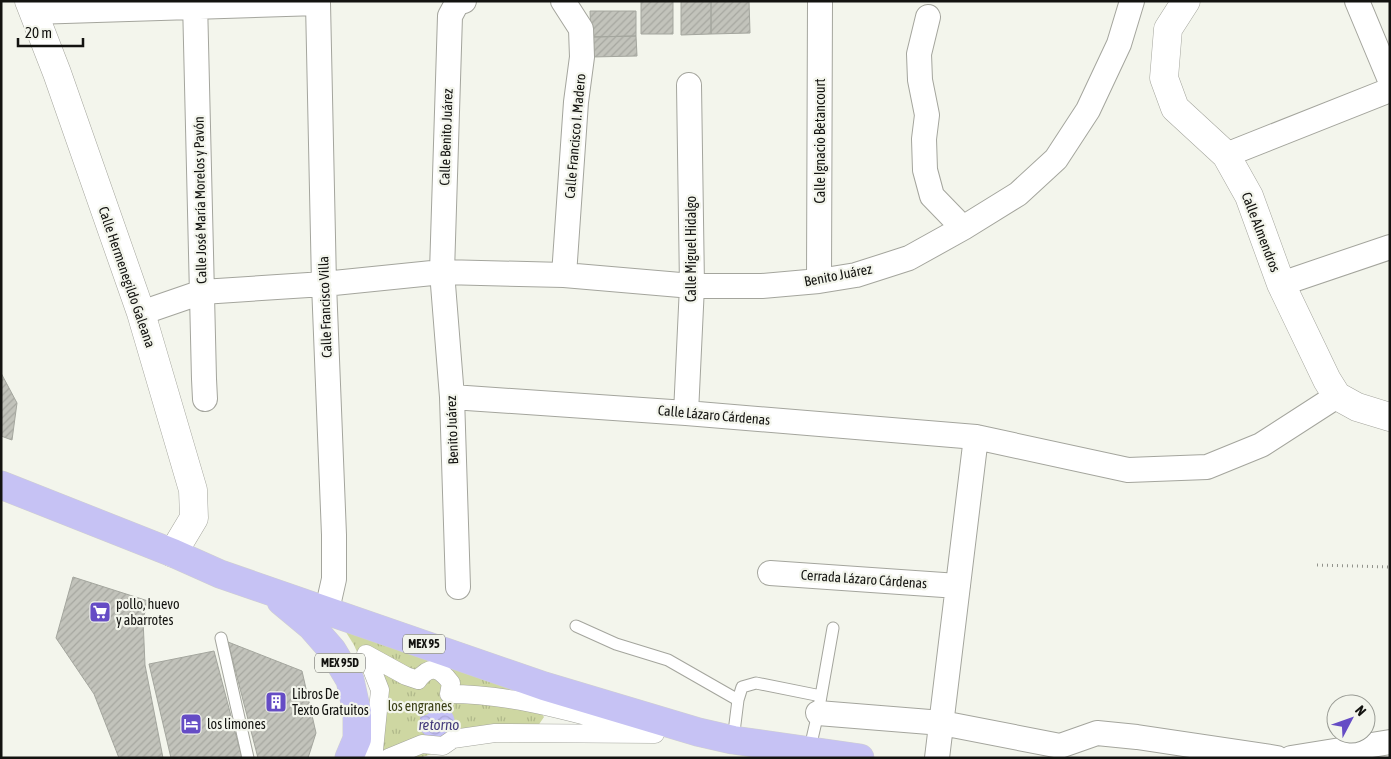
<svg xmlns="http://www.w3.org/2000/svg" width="1391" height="759" viewBox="0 0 1391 759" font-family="'Asap Condensed',sans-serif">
<defs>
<pattern id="park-tufts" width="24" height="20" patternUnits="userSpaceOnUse" patternTransform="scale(1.25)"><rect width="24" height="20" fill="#ced7a2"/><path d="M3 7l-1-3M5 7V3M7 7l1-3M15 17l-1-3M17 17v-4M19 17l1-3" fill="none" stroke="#b0b88a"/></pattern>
<pattern id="water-waves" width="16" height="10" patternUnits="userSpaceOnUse" patternTransform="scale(1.25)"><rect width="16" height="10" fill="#c4c0f6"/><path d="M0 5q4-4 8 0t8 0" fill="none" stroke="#a8a4d2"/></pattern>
<pattern id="building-hatch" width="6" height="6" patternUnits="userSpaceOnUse" patternTransform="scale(1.25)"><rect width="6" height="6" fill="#c2c3bb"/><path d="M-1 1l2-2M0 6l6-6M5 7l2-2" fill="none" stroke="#a6a7a0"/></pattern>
</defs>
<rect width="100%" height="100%" fill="#f3f5ec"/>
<path fill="url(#park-tufts)" d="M339 621 526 692 544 717 531 736 451 748 419 758H358L367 742 372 687 354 645Z"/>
<path fill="url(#water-waves)" d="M434 705 448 708C457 717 457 728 448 737L428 738 421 731 420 717 428 714Z"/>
<path fill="url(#building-hatch)" stroke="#a4a69e" d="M641 1H673V34H641Z
M681 1H711V34L681 35Z
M711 1H749L750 33 711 34Z
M590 11H636V36L591 37Z
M636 36 637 56 591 57V37Z
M1 373 17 403 12 440 1 436Z
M73 577 148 601 143 619 145 665 163 758H119L94 694 56 638Z
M228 642 302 671 316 733 308 758H258Z
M214 651 242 758H171L149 664Z"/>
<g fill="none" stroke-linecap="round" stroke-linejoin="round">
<g stroke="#a4a59d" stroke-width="13">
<path id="service" d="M576 626 616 644 668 660 738 700
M221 638 248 758
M733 740 738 700 742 687 756 683 821 696
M809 752 818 713 833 628"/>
</g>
<g stroke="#a4a59d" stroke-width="19">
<path id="pedestrian" d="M371 758 374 750 380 690 366 654 406 676 418 680C430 664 440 668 451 683L449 694C519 694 587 717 655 734L495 733 453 739 443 746 422 744 388 758"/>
</g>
<g stroke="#a4a59d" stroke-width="26">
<path id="minor" d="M195 1 204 379 205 399
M563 1 581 29 582 57 576 102 564 275
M1357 1 1390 80
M33 12 318 3 324 284 334 535V579L327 610
M928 17 919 54 920 80 927 115 924 139 925 170 932 196 963 228
M1226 155 1390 90
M819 281 820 1
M1281 284 1390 247
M141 313 202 292 324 284 442 272 564 275 692 286H762L819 281 856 275 909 258 963 228 1018 194 1056 159 1088 110 1119 44 1132 1
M452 397 686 413 976 437 1128 470 1207 467 1261 445 1337 396
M686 413 692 286 689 85
M770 573 958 586
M458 587 452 397 442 272 450 16 457 3 464 1
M818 713 942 723 1060 746 1097 733 1137 737 1277 758
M937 758 976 437
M1291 758 1390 742"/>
</g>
<g stroke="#a4a59d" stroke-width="29">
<path id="tertiary" d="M29 1 57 73 141 313 193 490 194 518 173 553
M1186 1 1168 29 1164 78 1175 108 1226 155 1249 196 1281 284 1327 380 1337 396 1357 407 1390 417"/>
</g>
<g stroke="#d0d0cf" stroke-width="29">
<path id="trunk" d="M1 485 173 553 220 574 544 686 698 732 733 740 860 758
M281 601 311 626 332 650 350 680 357 712V739L349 758"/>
</g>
<path stroke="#91928b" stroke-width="3" stroke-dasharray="1 4" stroke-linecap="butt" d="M1317 565 1390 567"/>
<use href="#service" stroke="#fff" stroke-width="11"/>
<use href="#pedestrian" stroke="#fff" stroke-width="18"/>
<use href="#minor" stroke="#fff" stroke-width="24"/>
<use href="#tertiary" stroke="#fff" stroke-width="28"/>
<use href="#trunk" stroke="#c6c2f4" stroke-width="28"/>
</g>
<defs>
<g id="supermarket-square" transform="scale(1.125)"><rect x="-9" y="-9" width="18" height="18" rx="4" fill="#654cc5" stroke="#f3f5ec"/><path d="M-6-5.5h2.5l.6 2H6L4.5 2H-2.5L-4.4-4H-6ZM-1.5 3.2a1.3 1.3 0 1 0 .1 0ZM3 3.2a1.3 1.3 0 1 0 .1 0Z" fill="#fff"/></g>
<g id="building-square" transform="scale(1.125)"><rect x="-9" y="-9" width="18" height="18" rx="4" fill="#654cc5" stroke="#f3f5ec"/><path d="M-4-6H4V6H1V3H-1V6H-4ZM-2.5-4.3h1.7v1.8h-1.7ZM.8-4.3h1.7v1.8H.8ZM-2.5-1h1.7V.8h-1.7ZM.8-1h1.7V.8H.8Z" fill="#fff"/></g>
<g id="hotel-square" transform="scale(1.125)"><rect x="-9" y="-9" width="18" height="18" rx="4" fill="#654cc5" stroke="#f3f5ec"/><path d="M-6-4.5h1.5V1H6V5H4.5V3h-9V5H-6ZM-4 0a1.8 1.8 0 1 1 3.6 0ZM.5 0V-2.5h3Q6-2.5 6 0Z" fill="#fff"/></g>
</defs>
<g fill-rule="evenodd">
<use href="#supermarket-square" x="100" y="612"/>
<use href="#building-square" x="276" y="702"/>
<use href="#hotel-square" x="191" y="724"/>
</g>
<g text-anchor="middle" stroke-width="4.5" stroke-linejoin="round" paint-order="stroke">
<g fill="#f3f5ec" stroke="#565752" stroke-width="1">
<rect x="403" y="634.5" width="42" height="19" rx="4"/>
<rect x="315" y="653.5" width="50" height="19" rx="4"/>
</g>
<g font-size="12" font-weight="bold" fill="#131310">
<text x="424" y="648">MEX 95</text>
<text x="340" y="667">MEX 95D</text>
</g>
<g font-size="14" fill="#131310" stroke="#f3f5ec">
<text transform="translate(575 136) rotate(-85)" y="5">Calle Francisco I. Madero</text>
<text transform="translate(446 137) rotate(-88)" y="5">Calle Benito Juárez</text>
<text transform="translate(820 141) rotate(-90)" y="5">Calle Ignacio Betancourt</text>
<text transform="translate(200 200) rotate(-91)" y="5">Calle José María Morelos y Pavón</text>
<text transform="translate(1261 232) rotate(69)" y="5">Calle Almendros</text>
<text transform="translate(691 249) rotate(-90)" y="5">Calle Miguel Hidalgo</text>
<text transform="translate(838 275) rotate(-11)" y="5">Benito Juárez</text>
<text transform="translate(127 277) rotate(71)" y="5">Calle Hermenegildo Galeana</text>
<text transform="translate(325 307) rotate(-92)" y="5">Calle Francisco Villa</text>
<text transform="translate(714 415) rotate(5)" y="5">Calle Lázaro Cárdenas</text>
<text transform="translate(452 430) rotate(-92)" y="5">Benito Juárez</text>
<text transform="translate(864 579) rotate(4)" y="5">Cerrada Lázaro Cárdenas</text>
</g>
<g font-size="14" fill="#131310" stroke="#f3f5ec" text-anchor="start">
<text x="116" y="609">pollo, huevo<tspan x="116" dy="16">y abarrotes</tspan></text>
<text x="292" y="699">Libros De<tspan x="292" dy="16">Texto Gratuitos</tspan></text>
<text x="207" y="729">los limones</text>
</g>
<g font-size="14" fill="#3c4116" stroke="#f3f5ec">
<text x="420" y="711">los engranes</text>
</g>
<g font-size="15" font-style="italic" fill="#453b7b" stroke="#f3f5ec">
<text x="439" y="730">retorno</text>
</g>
</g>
<rect width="1391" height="759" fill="none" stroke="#131310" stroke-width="5"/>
<g transform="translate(1351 719) rotate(49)"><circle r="24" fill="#f3f5ec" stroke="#999b94"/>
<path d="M0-4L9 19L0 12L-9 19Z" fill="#654cc5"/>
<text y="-8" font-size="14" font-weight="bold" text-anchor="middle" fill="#131310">N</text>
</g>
<path d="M18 38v8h65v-8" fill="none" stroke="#131310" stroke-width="2.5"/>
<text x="25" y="38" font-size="15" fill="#131310" stroke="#f3f5ec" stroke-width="4" paint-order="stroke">20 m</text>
</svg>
